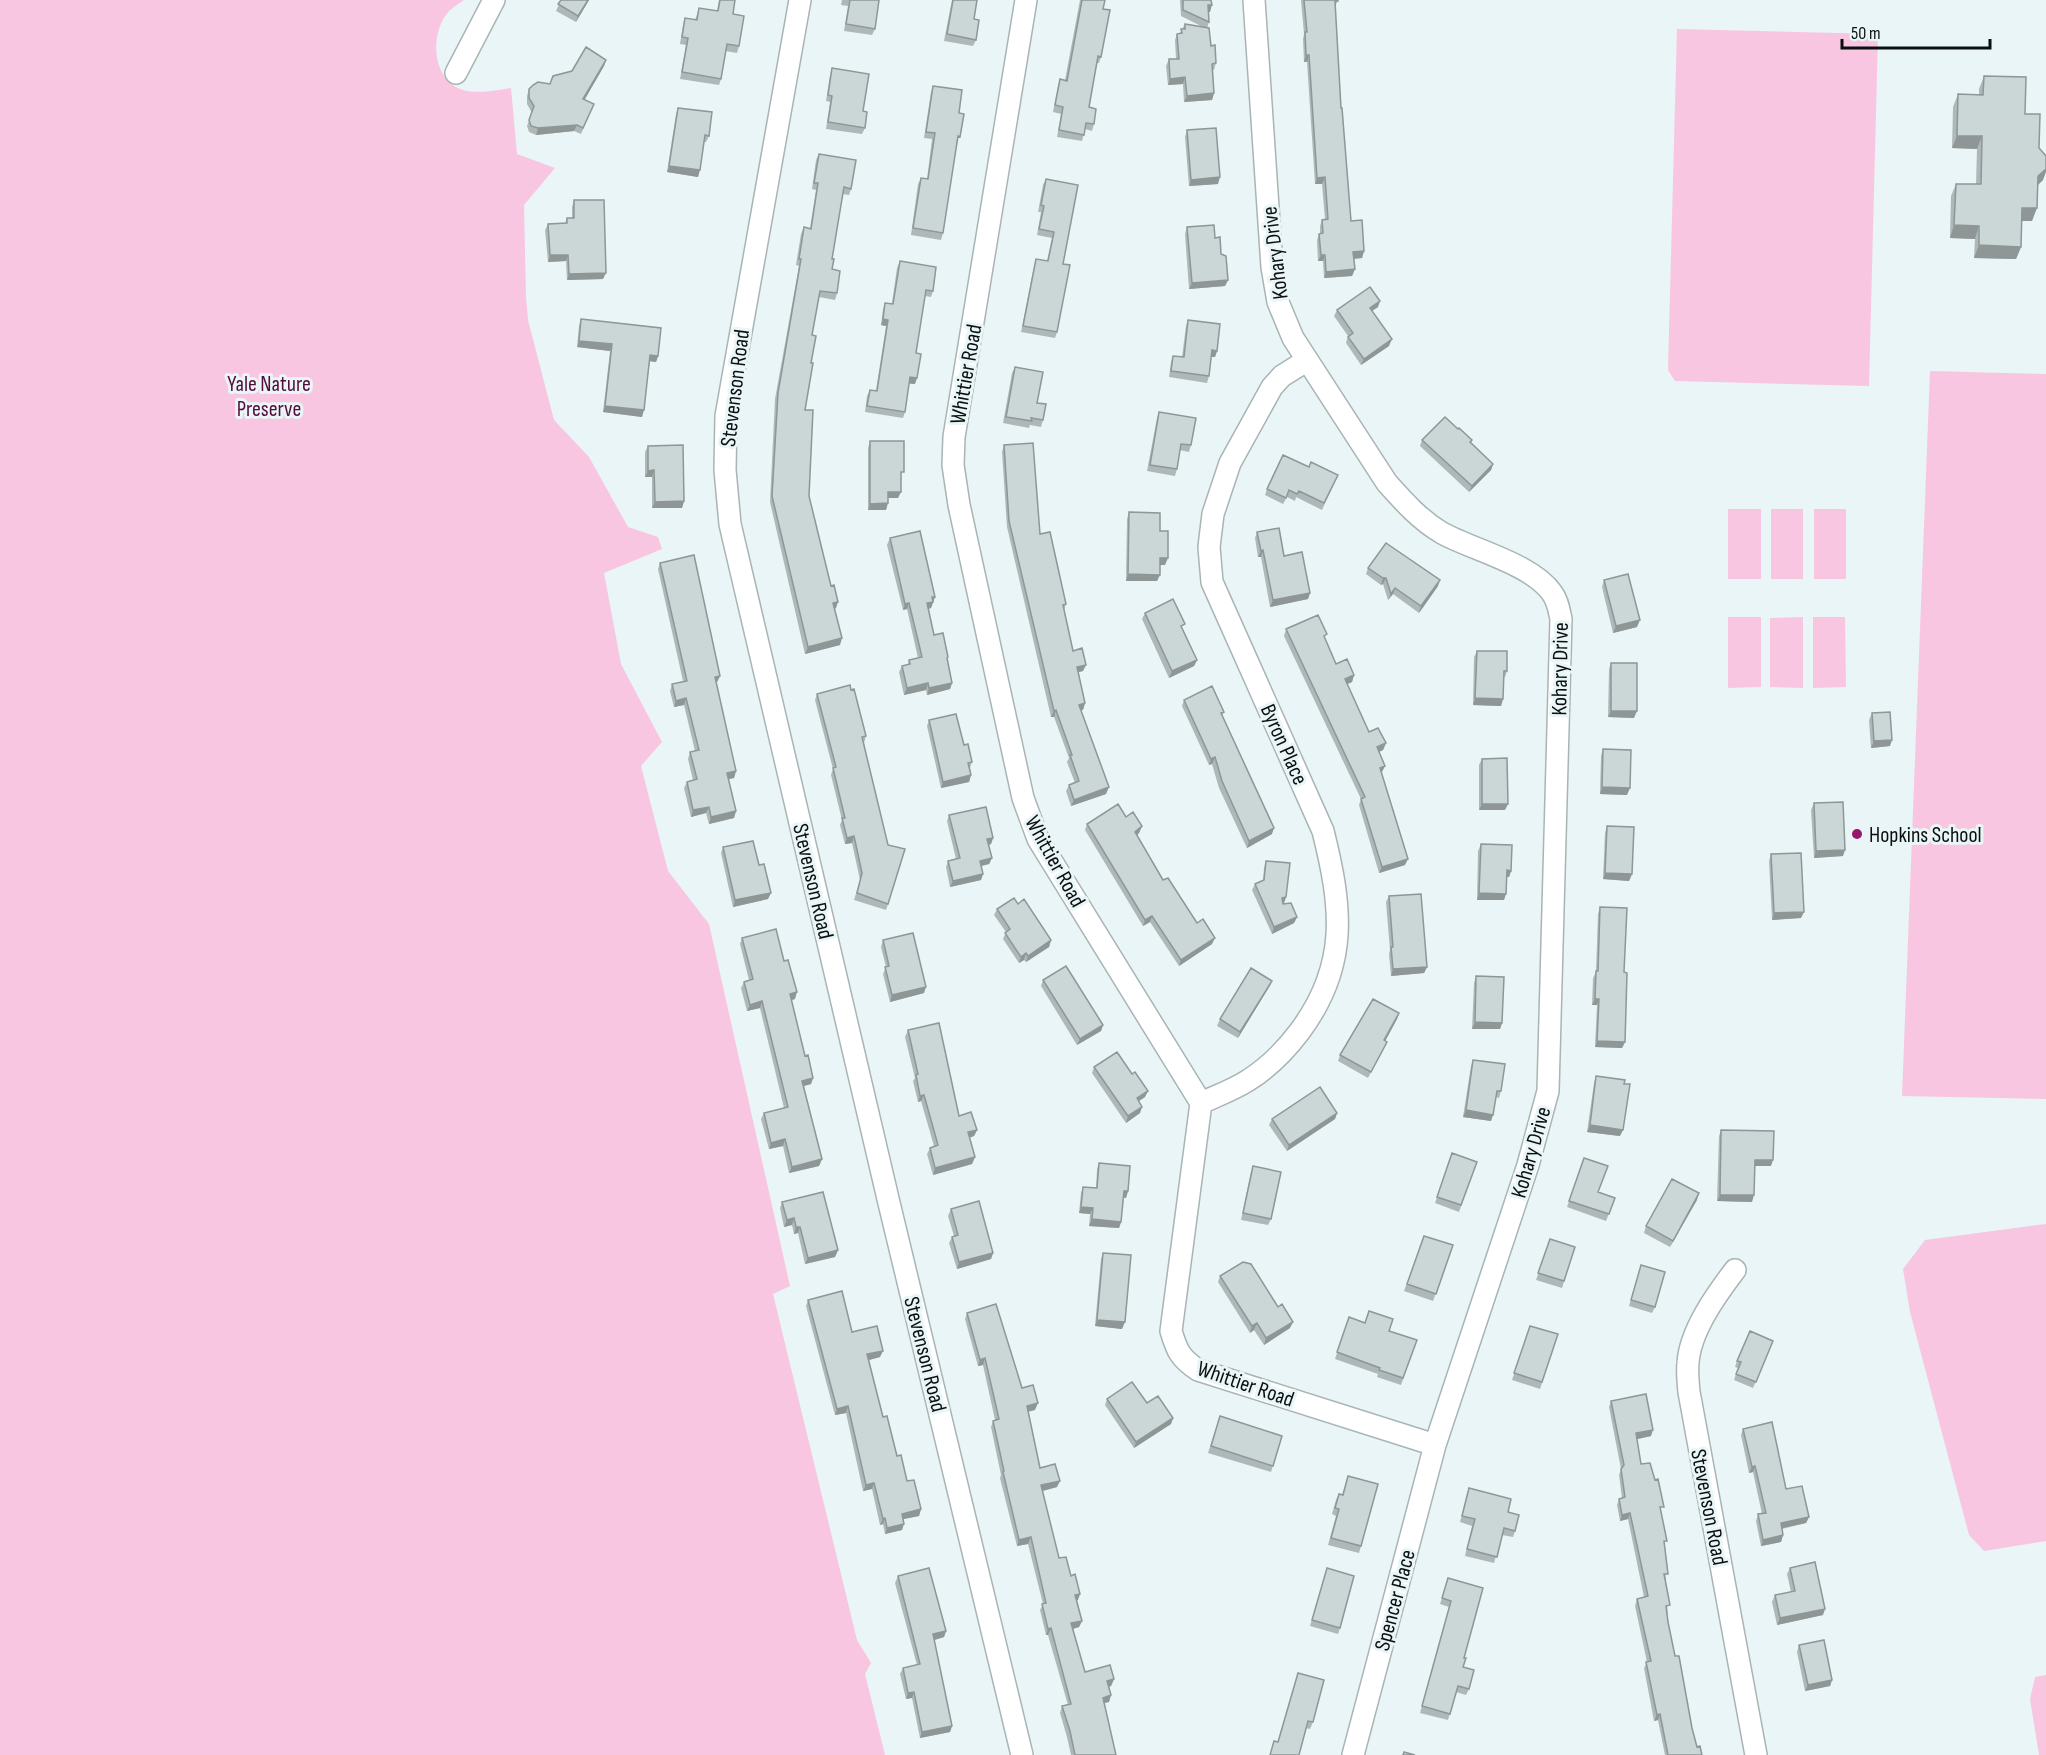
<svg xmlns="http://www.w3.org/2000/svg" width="2046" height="1755" viewBox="0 0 2046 1755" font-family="'Sofia Sans Condensed',sans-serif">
<rect width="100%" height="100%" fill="#e9f5f6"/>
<path fill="#f9c6e1" d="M0 0H464C459 4 453 7 449 11 430 32 431 77 460 89 475 95 496 90 511 88L517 154 555 168 524 205 526 297 528 320 554 420 589 457 628 527 658 537 662 549 604 573 621 664 662 742 641 766 668 871 709 924 790 1286 773 1294 857 1640 871 1663 865 1674 885 1755H0Z
M1677 29 1878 34 1869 386 1675 381 1668 370Z
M1930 371 2046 374V1099L1902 1096Z
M1728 509H1761V579H1728Z
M1771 509H1803V579H1771Z
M1814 509H1846V579H1814Z
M1728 617H1761V687L1728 688Z
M1803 617V688L1770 687V618Z
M1813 617H1845L1846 687 1813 688Z
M2046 1224V1541L1984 1551 1969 1535 1910 1312 1903 1269 1925 1240Z
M2046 1675V1755H2039L2030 1699 2035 1677Z"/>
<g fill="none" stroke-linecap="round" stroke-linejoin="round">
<g stroke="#a9b4b5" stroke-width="24">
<path id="minor" d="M800 0 726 416 725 470 730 524 889 1203 1022 1755
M1026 0 954 437 953 465 959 505 1023 798 1038 839 1201 1103 1171 1331C1177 1351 1180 1358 1198 1370L1435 1445
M1254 0 1272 267 1278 302 1293 338 1387 483C1404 502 1420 520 1442 533 1473 550 1532 564 1552 593 1558 601 1559 610 1561 619L1548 1091 1528 1165 1435 1445 1353 1755
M456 73 494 0
M1201 1103C1216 1096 1233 1090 1247 1081 1268 1068 1285 1051 1300 1031 1349 965 1342 907 1323 831L1212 582 1209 547 1213 514 1230 463 1272 387 1282 376 1306 361
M1735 1270C1716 1295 1690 1331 1688 1363 1687 1372 1688 1382 1689 1392L1756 1755"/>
</g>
<use href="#minor" stroke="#fff" stroke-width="21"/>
</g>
<path fill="#afb8b9" d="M561 0H589L576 22 556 11Z
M719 0H735L733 14 739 46 737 53 725 51 721 79 719 85 680 79 686 45 680 44 683 25 685 18 695 20 699 8 717 11Z
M842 0H879L875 29 872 35 844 31 848 6 841 5Z
M952 0H977L974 19 976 40 973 46 944 41Z
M1080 0H1105L1103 9 1101 57 1099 63H1097L1089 107 1094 124 1092 131 1085 129 1082 141 1057 137 1061 114 1053 112 1058 86 1060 79 1065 80Z
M1180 0H1211L1210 12H1208L1209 22 1207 28 1216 63 1214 70H1213L1214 93 1212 100 1184 102 1183 84 1168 85 1166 66 1169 59H1176L1175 40 1177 34 1180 33 1185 24 1203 27 1181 16Z
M1301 0H1338L1335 7 1341 108 1351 221 1364 251 1362 258 1354 259 1355 269 1352 276 1324 278 1323 261H1318L1317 240 1319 234H1320V226L1322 220 1325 219 1322 184H1315L1307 62H1304L1303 39 1304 34Z
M606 60 604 66 584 100 594 104 581 134 574 131 536 135 529 132 527 126 532 113 527 104V96L529 89 550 84Z
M832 68 865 128 862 134 826 129 830 102 826 101 830 75Z
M1984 76 2025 114 2039 148 2043 180 2038 185 2032 221H2022L2021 247 2016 259 1974 258 1975 239 1950 238 1951 196 1956 184H1976L1977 149 1952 148 1953 107 1958 94 1979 95V89Z
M933 86 959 113 958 143H957L943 233 941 240 911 235 918 184 921 178 927 179 932 139 924 138 931 92Z
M678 108 709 136 706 142H704L698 177 667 172 676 114Z
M1187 130 1218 184 1189 186 1185 137Z
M819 154 851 189 849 195 843 194 832 259V269L837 293 835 300 819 297 812 335 811 363 805 410 809 496 836 608 834 609 840 645 805 654 770 502 775 399 799 266 796 265 801 234 804 227 810 228 816 190 812 189 816 160Z
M1046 179 1063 264 1057 332 1055 338 1021 332 1034 266 1036 259 1047 261 1052 238 1037 235 1041 212H1038L1043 185Z
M574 200 603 279 567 280 566 261 548 262 545 230 548 224 565 223 567 218H572V207Z
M1187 227 1215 238 1221 254 1228 280 1225 286 1189 289 1185 234Z
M900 261 933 291 931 297 925 296 916 353 915 384H909L905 412 903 418 865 412 867 396 870 390H876L886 326 881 325 883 309 885 303H892L897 268Z
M1378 307 1372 311 1389 346 1361 365 1346 343 1348 336 1334 316 1337 310Z
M581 319 658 356 656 362 650 361 642 417 603 412 610 351 577 347 579 326Z
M1188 320 1217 351 1215 357H1211L1209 376 1207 383 1169 377 1171 362 1173 356 1182 357 1186 326Z
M1015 367 1037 403 1043 420 1041 427 1030 425 1029 428 1003 423 1012 373Z
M1159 412 1191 445 1189 452 1180 450 1177 469 1175 476 1147 471 1157 418Z
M1458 429 1472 440 1471 443 1493 464 1491 470 1469 492 1420 446 1422 440Z
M870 441 902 479H901L898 498H888L886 510H868V448Z
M1004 445 1040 534 1066 604 1064 610 1073 651 1083 671 1078 672 1085 703 1083 710H1081L1106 794 1071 806 1066 791 1069 785 1075 783 1067 762 1069 758 1054 717H1051L1007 527 1002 452Z
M648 446 684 501 682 508H652V477H645V452Z
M1309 467 1338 475 1322 510 1296 497 1295 501 1287 497 1283 504 1265 495 1267 489Z
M1129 512 1160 531 1165 565H1160L1157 581H1126L1127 519Z
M1257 532 1284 556 1310 593 1308 599 1270 607 1261 557H1258L1255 538Z
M890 538 935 597 931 608 928 609 934 635 947 660 952 683 950 689 927 695 926 690 904 695 899 672 902 666 908 664 909 660 918 658 907 609 903 610 887 545Z
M660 563 720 676 717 682 716 683 736 771 734 778 728 779 736 811 734 818 709 824 706 813 691 817 684 788 687 782 693 780 688 759 690 752 695 751 684 705 674 707 670 691 672 684 683 681 658 569Z
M1368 568 1438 586 1419 613 1393 594 1388 600 1383 584 1381 585 1366 574Z
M1604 580 1637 627 1613 633 1602 587Z
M1145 613 1197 660 1194 666 1169 678 1142 619Z
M1286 629 1325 639 1336 664 1354 675 1352 682 1347 684 1369 732 1386 743 1383 750 1379 752 1382 772 1381 773 1405 865 1379 873 1359 805 1361 799 1284 636Z
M1477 651 1507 671 1505 677H1503V699L1501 706 1473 705 1474 657Z
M1611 663 1634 718 1608 717 1609 669Z
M817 694 866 736 864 743 888 904 886 910 854 900 860 880 852 843 845 844 840 825 842 820 831 775 833 769 815 700Z
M1184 700 1224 712 1222 717 1272 834 1247 848 1219 788 1212 764 1209 765 1182 706Z
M1872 713 1890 746 1871 748 1869 720Z
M929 720 964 745 972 762 970 768 971 775 969 782 941 788 927 726Z
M1603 749 1627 795 1600 794 1601 756Z
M1482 759 1505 810H1479V765Z
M1814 803 1843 856 1814 858 1811 810Z
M949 815 993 838 991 844 989 845 992 858 989 864 981 866 983 874 981 880 950 887 946 867 948 861 956 859 947 821Z
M1126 817 1142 826 1139 833 1137 835 1163 880 1212 944 1179 966 1150 922 1143 926 1085 830 1087 824Z
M1607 826 1632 874 1629 881 1603 879 1605 833Z
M1481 844 1511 871 1509 877H1507L1504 900H1477L1478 851Z
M723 847 759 865 768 899 733 907 721 853Z
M1771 854 1801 918 1772 920 1769 861Z
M1266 861 1286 897 1284 903H1283L1297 917 1294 923 1272 934 1252 890 1255 884 1263 880 1264 868Z
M1389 896 1427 967 1424 973 1391 976 1389 954 1390 950 1386 902Z
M1018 904 1051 940 1049 947 1026 962 1024 960 1019 963 1003 939 1006 932 994 915 997 909Z
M1600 907 1624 972 1625 1042 1622 1048 1595 1047 1597 1005H1592L1593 978 1596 972 1598 914Z
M742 938 795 999 791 1000 805 1056 813 1078 811 1084 804 1086 822 1159 819 1166 789 1173 783 1146 769 1149 761 1119 764 1113 784 1108 760 1008 747 1011 741 988 744 982 749 980 740 944Z
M883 940 924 993 890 1002 883 974 886 967 881 947Z
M1476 976 1502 1023 1500 1029H1472L1474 983Z
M1043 980 1103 1025 1101 1031 1077 1045 1041 986Z
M1272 981 1269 987 1238 1038 1217 1026 1220 1019Z
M1399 1013 1397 1019 1385 1041 1384 1048 1368 1078 1338 1061 1340 1055Z
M908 1030 959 1116 977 1130 974 1136 969 1138 975 1157 972 1164 933 1175 927 1154 930 1148 934 1146 921 1101 918 1102 913 1081 915 1078 905 1037Z
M1473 1060 1501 1091 1499 1098 1496 1097 1491 1121 1463 1117 1471 1066Z
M1094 1067 1145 1097 1139 1101 1140 1113 1126 1123 1092 1073Z
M1596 1076 1620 1136 1587 1132 1594 1083Z
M1337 1113 1335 1119 1287 1151 1269 1125 1272 1119Z
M1721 1130 1771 1166H1755L1752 1202 1717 1201 1719 1136Z
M1452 1153 1477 1162 1459 1212 1435 1203Z
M1584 1158 1598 1192 1615 1198 1606 1221 1567 1207Z
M1099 1163 1128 1191 1126 1198 1123 1197 1121 1222 1119 1228 1089 1226 1090 1214 1079 1213 1081 1193 1083 1187 1096 1188 1097 1169Z
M1253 1166 1271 1219 1268 1225 1241 1220 1251 1172Z
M1697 1200 1670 1247 1644 1233 1646 1226Z
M782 1202 838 1250 835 1257 805 1264 798 1233 794 1234 792 1225 784 1227 780 1208Z
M951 1209 993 1253 991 1259 957 1269 949 1243 952 1237 954 1236 948 1216Z
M1424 1236 1453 1245 1433 1301 1404 1291Z
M1550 1239 1575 1247 1562 1288 1536 1280Z
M1103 1253 1122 1329 1095 1326 1101 1259Z
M1639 1272 1655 1307 1652 1313 1629 1306Z
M1220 1276 1290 1328 1264 1345 1254 1330 1250 1333 1218 1282Z
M808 1300 852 1332 880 1357 869 1360 883 1417 907 1481 921 1509 919 1516 903 1519 902 1530 885 1534 883 1524 880 1525 872 1489 863 1491 846 1413 835 1415 806 1306Z
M967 1313 1022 1388 1035 1410 1028 1412 1040 1468 1057 1487 1042 1491 1059 1558 1071 1576 1078 1600H1077L1082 1621 1079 1627 1073 1629 1085 1672 1114 1679 1111 1686 1109 1687 1111 1695 1109 1702 1104 1703 1116 1755H1071L1067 1737 1060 1713 1062 1706 1068 1705 1048 1635H1046L1040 1610 1043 1604 1028 1544 1017 1546 1000 1478 1001 1475 991 1427 993 1421 995 1420 983 1365 978 1366 965 1319Z
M1349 1317 1417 1340 1401 1385 1377 1377 1378 1374 1335 1359Z
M1530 1326 1558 1334 1540 1389 1512 1380Z
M1773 1341 1753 1388 1734 1380 1738 1368 1735 1367 1737 1361Z
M1107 1399 1147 1403 1173 1418 1171 1424 1134 1448 1105 1405Z
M1611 1401 1651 1436 1637 1439 1641 1464 1661 1513 1664 1547 1668 1622 1675 1656 1692 1728 1697 1747 1702 1755H1665L1658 1720 1654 1721 1644 1668 1647 1662 1635 1606 1637 1599 1644 1597 1628 1519 1620 1521 1617 1505 1619 1499 1622 1498 1619 1475 1621 1469 1609 1407Z
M1220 1416 1282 1436 1271 1472 1208 1453Z
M1743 1429 1786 1489 1809 1517 1806 1523 1782 1529 1783 1535 1781 1542 1761 1546 1756 1521 1758 1514H1762L1753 1472 1749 1473 1741 1435Z
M1348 1476 1361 1546 1359 1553 1328 1545 1336 1516 1332 1514 1336 1500 1339 1494 1342 1495Z
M1469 1488 1508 1512 1515 1531 1513 1537 1502 1535 1494 1563 1465 1556 1472 1526 1460 1522Z
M1327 1568 1340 1628 1338 1634 1310 1626Z
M1790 1568 1823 1615 1777 1625 1772 1602 1775 1595 1791 1592 1787 1574Z
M898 1576 946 1631 944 1637 934 1640 952 1726 950 1732 920 1738 912 1698 906 1699 900 1674 903 1668 917 1665 895 1583Z
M1448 1578 1464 1658 1463 1667 1469 1689 1466 1695 1456 1692 1448 1720 1420 1713 1449 1607 1440 1604Z
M1799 1645 1832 1680 1830 1686 1805 1691 1797 1652Z
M1298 1673 1313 1722 1310 1729 1306 1728 1299 1755H1270L1274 1741 1278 1742Z"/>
<path fill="#8e9696" d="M588 0H589L576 22 578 16Z
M1208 5H1212L1210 12H1205Z
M1306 55H1309L1307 62H1304Z
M606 60 604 66 581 106 583 99Z
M1185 77 1183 84 1168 85 1170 79Z
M1214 93 1212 100 1184 102 1187 96Z
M577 125 574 131 536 135 538 128Z
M1957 136H1982L1977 149 1952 148Z
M669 166 700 170 698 177 667 172Z
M2046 169V172L2043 180 2033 189 2038 176Z
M1220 177 1218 184 1189 186 1191 180Z
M1325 177 1322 184H1315L1317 178Z
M2022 208H2037L2032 221H2018Z
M1954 225 1979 226 1975 239 1950 238Z
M1979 245 2021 247 2016 259 1974 258Z
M1364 251 1362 258 1351 259 1353 252Z
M550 255H568L566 261 548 262Z
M1321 255H1325L1323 261H1318Z
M1355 269 1352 276 1324 278 1326 272Z
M606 273 603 279 567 280 569 274Z
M1228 280 1225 286 1189 289 1192 283Z
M1380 301 1378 307 1367 314 1370 308Z
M883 319 888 320 886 326 881 325Z
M1392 339 1389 346 1361 365 1364 359Z
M579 341 612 344 610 351 577 347Z
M1212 350 1217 351 1215 357H1210Z
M650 355 658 356 656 362 648 361Z
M910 377 917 378 915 384 908 383Z
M605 406 644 410 642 417 603 412Z
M1493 464 1491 470 1469 492 1472 486Z
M654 470 652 477H645L648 471Z
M888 492H901L898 498H886Z
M684 501 682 508H652L655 502Z
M888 503 886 510H868L870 504Z
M1263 550 1261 557H1258L1261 551Z
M1160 558H1168L1165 565H1157Z
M1128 574 1160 575 1157 581H1126Z
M1383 578H1386L1383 584 1381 585Z
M1440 580 1438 586 1419 613 1421 606Z
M1395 588 1393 594 1388 600 1391 594Z
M1310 593 1308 599 1270 607 1273 600Z
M932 597H935L931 608 924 610 927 603Z
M838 602 836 608 831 610 833 603Z
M909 603 907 609 903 610 905 604Z
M1640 620 1637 627 1613 633 1616 626Z
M842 638 840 645 805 654 808 647Z
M1197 660 1194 666 1169 678 1172 671Z
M1086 665 1083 671 1075 673 1077 667Z
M1354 675 1352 682 1343 686 1345 679Z
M720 676 717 682 712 683 715 677Z
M928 683 926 690 904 695 907 688Z
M952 683 950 689 927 695 929 688Z
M686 698 684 705 674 707 676 701Z
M1475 698 1503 699 1501 706 1473 705Z
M1085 703 1083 710 1076 711 1079 705Z
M1056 710 1054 717H1051L1054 711Z
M1611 711H1637L1634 718 1608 717Z
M1892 740 1890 746 1871 748 1874 741Z
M1386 743 1383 750 1374 754 1377 747Z
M1215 757 1212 764 1209 765 1211 759Z
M1385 766 1382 772 1377 774 1380 768Z
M736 771 734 778 725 780 727 773Z
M971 775 969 782 941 788 943 782Z
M1109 787 1106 794 1071 806 1074 800Z
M1602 787 1630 788 1627 795 1600 794Z
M1482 804H1508L1505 810H1479Z
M709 807 706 813 691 817 693 810Z
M736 811 734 818 709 824 711 817Z
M1142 826 1139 833 1133 839 1135 832Z
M1274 828 1272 834 1247 848 1249 841Z
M854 836 852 843 845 844 847 838Z
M993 838 991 844 985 846 987 839Z
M1845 850 1843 856 1814 858 1816 851Z
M992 858 989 864 977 867 980 861Z
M1408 859 1405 865 1379 873 1382 867Z
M1507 870 1511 871 1509 877H1505Z
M1605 873 1632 874 1629 881 1603 879Z
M983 874 981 880 950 887 953 881Z
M771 893 768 899 733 907 735 900Z
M1479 893 1506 894 1504 900H1477Z
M1286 897 1284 903 1280 904 1282 898Z
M1804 912 1801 918 1772 920 1774 913Z
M1152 916 1150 922 1143 926 1145 920Z
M1297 917 1294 923 1272 934 1274 927Z
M1215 938 1212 944 1179 966 1181 960Z
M1051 940 1049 947 1026 962 1028 956Z
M1026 953 1024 960 1019 963 1021 957Z
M1427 967 1424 973 1391 976 1393 969Z
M1272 981 1269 987 1238 1038 1240 1032Z
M926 987 924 993 890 1002 892 995Z
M797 992 795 999 788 1001 790 994Z
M1595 999H1599L1597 1005H1592Z
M762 1001 760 1008 747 1011 750 1005Z
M1399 1013 1397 1019 1382 1047 1384 1040Z
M1475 1022 1502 1023 1500 1029H1472Z
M1103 1025 1101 1031 1077 1045 1080 1039Z
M1597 1041 1625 1042 1622 1048 1595 1047Z
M813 1078 811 1084 800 1087 802 1081Z
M1148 1091 1145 1097 1134 1104 1137 1098Z
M924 1095 921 1101 918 1102 920 1096Z
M1142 1107 1140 1113 1126 1123 1128 1116Z
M1466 1110 1493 1115 1491 1121 1463 1117Z
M1337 1113 1335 1119 1287 1151 1289 1145Z
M1590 1125 1623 1130 1620 1136 1587 1132Z
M977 1130 974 1136 965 1139 968 1132Z
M785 1139 783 1146 769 1149 771 1143Z
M975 1157 972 1164 933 1175 935 1168Z
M822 1159 819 1166 789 1173 792 1167Z
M1755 1160H1773L1771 1166H1753Z
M1124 1191H1128L1126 1198 1122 1197Z
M1699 1193 1697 1200 1670 1247 1673 1241Z
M1720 1195H1754L1752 1202 1717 1201Z
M1081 1207 1093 1208 1090 1214 1079 1213Z
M794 1218 792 1225 784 1227 787 1220Z
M1092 1219 1121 1222 1119 1228 1089 1226Z
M796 1227H800L798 1233 794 1234Z
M838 1250 835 1257 805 1264 808 1258Z
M993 1253 991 1259 957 1269 959 1262Z
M1097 1320 1125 1322 1122 1329 1095 1326Z
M1293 1322 1290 1328 1264 1345 1266 1338Z
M1257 1323 1254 1330 1250 1333 1252 1326Z
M883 1351 880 1357 865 1361 867 1354Z
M985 1358 983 1365 978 1366 980 1360Z
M1038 1403 1035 1410 1024 1412 1027 1406Z
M848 1406 846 1413 835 1415 837 1409Z
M1173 1418 1171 1424 1134 1448 1136 1442Z
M1653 1430 1651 1436 1633 1440 1636 1433Z
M1755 1466 1753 1472 1749 1473 1752 1467Z
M1060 1481 1057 1487 1039 1492 1041 1485Z
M874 1483 872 1489 863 1491 866 1485Z
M921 1509 919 1516 899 1520 902 1514Z
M1630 1513 1628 1519 1620 1521 1622 1515Z
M1809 1517 1806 1523 1778 1529 1781 1523Z
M885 1518 883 1524 880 1525 883 1519Z
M904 1524 902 1530 885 1534 887 1528Z
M1783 1535 1781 1542 1761 1546 1763 1540Z
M1031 1537 1028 1544 1017 1546 1019 1540Z
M1080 1594 1078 1600 1073 1601 1075 1595Z
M1825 1609 1823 1615 1777 1625 1780 1618Z
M1082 1621 1079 1627 1069 1630 1071 1623Z
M1051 1628 1048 1635H1046L1048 1629Z
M946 1631 944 1637 931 1641 933 1634Z
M1114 1679 1111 1686 1105 1688 1107 1681Z
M1832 1680 1830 1686 1805 1691 1808 1685Z
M914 1692 912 1698 906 1699 908 1693Z
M1111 1695 1109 1702 1100 1704 1103 1698Z
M1660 1714 1658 1720 1654 1721 1657 1715Z
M952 1726 950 1732 920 1738 922 1732Z"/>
<path fill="#cbd6d7" stroke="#8e9696" stroke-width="1.5" d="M561 0H588L578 16 558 4Z
M720 0H735L733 14 744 16 739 46 727 44 721 79 682 72 688 38 682 37 685 18 697 20 699 8 718 11Z
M850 0H879L875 29 846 24Z
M953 0H977L974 19 979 20 976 40 947 34Z
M1082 0H1105L1103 9 1110 10 1101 57 1098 56 1089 107 1096 109 1094 124 1086 123 1084 135 1059 130 1063 107 1055 105 1060 79 1067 81Z
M1183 0H1211L1212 5H1208L1209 22 1183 10Z
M1304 0H1338V1H1335L1341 108H1342L1351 221 1362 220 1364 251 1353 252 1355 269 1326 272 1325 255H1321L1319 234 1323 233 1322 220 1328 219 1325 177 1317 178 1309 55H1306L1305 32H1307Z
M1185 24 1209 28 1211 46 1215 45 1216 63 1212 64 1214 93 1187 96 1185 77 1170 79 1169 59H1179L1177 34 1182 33 1181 29H1185Z
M586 47 606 60 583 99 594 104 583 128 577 125 538 128 531 126 529 120 534 106 529 98V89L533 85 538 82 550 84 553 76 572 71Z
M832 68 869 74 863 111 867 112 865 128 828 122 832 96 828 95Z
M1984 76 2026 77 2025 114H2040L2039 148 2046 156V169L2038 176 2037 208H2022L2021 247 1979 245V226L1954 225 1956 184H1981L1982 136H1957L1958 94 1983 95Z
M933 86 962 90 959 113 964 114 960 137 958 136 943 233 913 228 921 178 928 179 935 133 926 132Z
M678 108 712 112 709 136 705 135 700 170 669 166Z
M1216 128 1220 177 1191 180 1187 130Z
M819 154 856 160 851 189 844 187 832 259H834L832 269 840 271 837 293 820 291 812 335 816 336 811 363H813L805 410H813L809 496 831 586 834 585 838 602 833 603 842 638 808 647 772 496 778 393 801 259H799L804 227 811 229 818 183H814Z
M1046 179 1078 185 1063 264 1070 265 1057 332 1023 326 1036 259 1048 261 1054 232 1039 229 1044 206 1041 205Z
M574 200H604L606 273 569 274 568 255H550L548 224 567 223V218H574Z
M1214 225 1215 238 1220 237 1221 254 1226 256 1228 280 1192 283 1187 227Z
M900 261 936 267 933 291 926 290 916 353 921 354 917 378 910 377 905 412 867 406 870 390 877 391 888 320 883 319 885 303 893 304Z
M1370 287 1380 301 1370 308 1392 339 1364 359 1348 337 1353 333 1337 310Z
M581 319 661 328 658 356 650 355 644 410 605 406 612 344 579 341Z
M1188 320 1220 324 1217 351 1212 350 1209 376 1171 371 1173 356 1184 357Z
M1015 367 1043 372 1037 403 1046 404 1043 420 1031 418 1032 421 1006 417Z
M1159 412 1196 418 1191 445 1181 444 1177 469 1150 465Z
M1445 417 1458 429 1459 428 1472 440 1470 442 1493 464 1472 486 1422 440Z
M870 441H904V472H901V492H888V503L870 504Z
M1033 443 1040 534 1050 532 1066 604 1063 605 1073 651 1082 648 1086 665 1077 667 1085 703 1079 705 1109 787 1074 800 1069 785 1079 781 1070 755H1072L1056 710 1054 711 1009 521 1004 445Z
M683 445 684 501 655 502 654 470 648 471V446Z
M1283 455 1309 467 1311 462 1338 475 1324 503 1299 491 1297 494 1289 490 1286 498 1267 489Z
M1129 512 1160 513V531H1168V558H1160V575L1128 574Z
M1279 528 1284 556 1302 552 1310 593 1273 600 1263 550 1261 551 1257 532Z
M920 531 935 597H932L933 602 927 603 934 635 943 633 948 657 947 658 952 683 929 688 928 683 907 688 902 666 910 664 909 660 922 657 909 603 905 604 890 538Z
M1386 543 1440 580 1421 606 1395 588 1391 594 1386 578H1383L1368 568Z
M694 555 720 676 715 677 736 771 727 773 736 811 711 817 709 807 693 810 687 782 697 779 690 752 699 750 686 698 676 701 672 684 687 681 660 563Z
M1628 574 1640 620 1616 626 1604 580Z
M1173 599 1185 624 1181 626 1197 660 1172 671 1145 613Z
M1318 615 1327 634 1324 636 1336 664 1347 659 1354 675 1345 679 1369 732 1378 728 1386 743 1377 747 1385 766 1380 768 1408 859 1382 867 1361 799 1365 797 1286 629Z
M1477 651H1507V671H1504L1503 699 1475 698Z
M1611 663H1637V711H1611Z
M850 685 851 690 854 689 866 736 862 737 888 845 905 849 888 904 857 893 862 873 854 836 847 838 842 818H845L833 768 836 767 817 694Z
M1212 686 1224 712 1221 713 1274 828 1249 841 1222 781 1215 757 1211 759 1184 700Z
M1890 712 1892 740 1874 741 1872 713Z
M956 714 964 745 968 744 972 762 968 763 971 775 943 782 929 720Z
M1603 749 1631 750 1630 788 1602 787Z
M1507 758 1508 804H1482V759Z
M1843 802 1845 850 1816 851 1814 803Z
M1118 804 1126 817 1133 812 1142 826 1135 832 1163 880 1168 878 1197 923 1203 919 1215 938 1181 960 1152 916 1145 920 1087 824Z
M986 807 993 838 987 839 992 858 980 861 983 874 953 881 948 861 960 858 949 815Z
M1607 826 1634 827 1632 874 1605 873Z
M753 841 759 865 764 864 771 893 735 900 723 847Z
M1481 844 1512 845 1511 871 1507 870 1506 894 1479 893Z
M1801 853 1804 912 1774 913 1771 854Z
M1266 861 1290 863 1286 897 1282 898 1283 904 1291 903 1297 917 1274 927 1255 884 1264 880Z
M1421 894 1427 967 1393 969 1391 947H1393L1389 896Z
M1014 898 1018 904 1024 899 1051 940 1028 956 1026 953 1021 957 1005 933 1010 929 997 909Z
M1600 907 1627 908 1624 972 1627 973 1625 1042 1597 1041 1599 999H1595L1596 971H1598Z
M776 929 784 961 788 960 797 992 790 994 805 1056 808 1055 813 1078 802 1081 822 1159 792 1167 785 1139 771 1143 764 1113 788 1107 762 1001 750 1005 744 982 753 979 742 938Z
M913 933 926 987 892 995 885 967 889 966 883 940Z
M1066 966 1103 1025 1080 1039 1043 980Z
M1251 968 1272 981 1240 1032 1220 1019Z
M1476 976 1504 977 1502 1023 1475 1022Z
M1373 999 1399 1013 1384 1040 1387 1042 1371 1072 1340 1055Z
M939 1023 959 1116 971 1112 977 1130 968 1132 975 1157 935 1168 930 1148 938 1145 924 1095 920 1096 916 1075 918 1074 908 1030Z
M1117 1052 1132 1074 1135 1072 1148 1091 1137 1098 1142 1107 1128 1116 1094 1067Z
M1473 1060 1505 1064 1501 1091H1497L1493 1115 1466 1110Z
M1596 1076 1625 1080 1624 1084H1630L1623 1130 1590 1125Z
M1320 1087 1337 1113 1289 1145 1272 1119Z
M1721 1130 1774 1131 1773 1160H1755L1754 1195H1720Z
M1452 1153 1477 1162 1461 1205 1437 1197Z
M1584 1158 1608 1166 1598 1192 1615 1198 1609 1214 1569 1201Z
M1099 1163 1130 1166 1128 1191H1124L1121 1222 1092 1219 1093 1208 1081 1207 1083 1187 1097 1188Z
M1253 1166 1281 1172 1271 1219 1243 1213Z
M1672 1179 1699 1193 1673 1241 1646 1226Z
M823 1192 838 1250 808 1258 800 1227H796L794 1218 787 1220 782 1202Z
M979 1201 993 1253 959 1262 952 1237 958 1235 951 1209Z
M1424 1236 1453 1245 1436 1294 1407 1284Z
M1550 1239 1575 1247 1564 1281 1538 1273Z
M1103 1253 1131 1255 1125 1322 1097 1320Z
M1243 1262 1251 1264 1278 1307 1282 1304 1293 1322 1266 1338 1257 1323 1252 1326 1220 1276Z
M1641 1265 1665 1272 1655 1307 1631 1300Z
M842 1291 852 1332 877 1326 883 1351 867 1354 883 1417 887 1416 897 1456 901 1455 907 1481 914 1480 921 1509 902 1514 904 1524 887 1528 885 1518 883 1519 874 1483 866 1485 848 1406 837 1409 808 1300Z
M996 1304 1022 1388 1033 1385 1038 1403 1027 1406 1040 1468 1055 1464 1060 1481 1041 1485 1059 1558 1066 1557 1071 1576 1075 1574 1080 1594 1075 1595 1082 1621 1071 1623 1085 1672 1110 1665 1114 1679 1107 1681 1111 1695 1103 1698 1116 1755H1075L1070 1731 1062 1706 1071 1704 1051 1628 1048 1629 1042 1604 1046 1603 1031 1537 1019 1540 1003 1472 1004 1471 993 1421 999 1419 985 1358 980 1360 967 1313Z
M1369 1311 1393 1319 1389 1331 1417 1340 1403 1378 1379 1370 1380 1368 1337 1352 1349 1317 1365 1323Z
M1530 1326 1558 1334 1542 1382 1514 1373Z
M1750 1331 1773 1341 1756 1382 1736 1374 1741 1362 1737 1361Z
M1132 1382 1147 1403 1158 1396 1173 1418 1136 1442 1107 1399Z
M1646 1394 1653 1430 1636 1433 1641 1464 1650 1463 1655 1480 1658 1479 1664 1507H1660L1667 1541H1664L1668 1574H1664L1670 1605 1666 1606 1668 1622 1675 1656H1679L1692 1728 1697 1747 1700 1746 1702 1755H1668L1660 1714 1657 1715 1646 1662 1651 1661 1637 1599 1648 1596 1630 1513 1622 1515 1619 1499 1625 1497 1621 1469 1624 1465 1611 1401Z
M1220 1416 1282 1436 1273 1466 1211 1446Z
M1772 1422 1786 1489 1802 1486 1809 1517 1781 1523 1783 1535 1763 1540 1758 1514 1766 1513 1755 1466 1752 1467 1743 1429Z
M1348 1476 1378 1484 1361 1546 1331 1538 1339 1509 1335 1508 1339 1494 1343 1495Z
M1469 1488 1511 1499 1508 1512 1519 1515 1515 1531 1504 1528 1497 1557 1467 1549 1475 1519 1462 1516Z
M1815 1562 1825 1609 1780 1618 1775 1595 1795 1591 1790 1568Z
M929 1568 946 1631 933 1634 952 1726 922 1732 914 1692 908 1693 903 1668 920 1664 898 1576Z
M1327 1568 1354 1576 1340 1628 1312 1620Z
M1448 1578 1483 1588 1464 1658H1466L1463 1667 1474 1670 1469 1689 1458 1686 1450 1714 1422 1706 1451 1601 1442 1598Z
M1824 1640 1832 1680 1808 1685 1799 1645Z
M1298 1673 1324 1680 1313 1722 1308 1721 1299 1755H1270L1274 1741 1278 1742Z
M1404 1752 1415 1755H1403Z"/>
<circle fill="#98176d" stroke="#e9f5f6" stroke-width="2" cx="1857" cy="834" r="6"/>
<g text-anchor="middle" stroke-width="6" stroke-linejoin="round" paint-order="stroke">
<g font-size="22" fill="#0b0f0f" stroke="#e9f5f6">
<text transform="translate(1274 253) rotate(-97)" y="8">Kohary Drive</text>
<text transform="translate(965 374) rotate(-80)" y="8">Whittier Road</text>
<text transform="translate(734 388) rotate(-83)" y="8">Stevenson Road</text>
<text transform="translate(1559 669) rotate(-89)" y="8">Kohary Drive</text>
<text transform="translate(1285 744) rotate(66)" y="8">Byron Place</text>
<text transform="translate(1056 861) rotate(61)" y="8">Whittier Road</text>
<text transform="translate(814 881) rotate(77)" y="8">Stevenson Road</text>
<text transform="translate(1530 1152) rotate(-74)" y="8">Kohary Drive</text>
<text transform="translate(926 1354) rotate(76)" y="8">Stevenson Road</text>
<text transform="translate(1246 1383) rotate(19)" y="8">Whittier Road</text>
<text transform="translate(1710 1507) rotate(79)" y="8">Stevenson Road</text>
<text transform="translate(1394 1600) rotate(-75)" y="8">Spencer Place</text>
</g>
<g font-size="22" fill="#550b3c" stroke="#e9f5f6">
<text x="269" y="391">Yale Nature<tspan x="269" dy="25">Preserve</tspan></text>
</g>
<g font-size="22" fill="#0b0f0f" stroke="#e9f5f6" text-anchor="start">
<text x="1869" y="842">Hopkins School</text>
</g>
</g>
<path d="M1842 39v9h148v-9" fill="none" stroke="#0b0f0f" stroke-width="3"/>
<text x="1851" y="39" font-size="18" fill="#0b0f0f" stroke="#e9f5f6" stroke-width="4.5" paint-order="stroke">50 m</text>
</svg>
